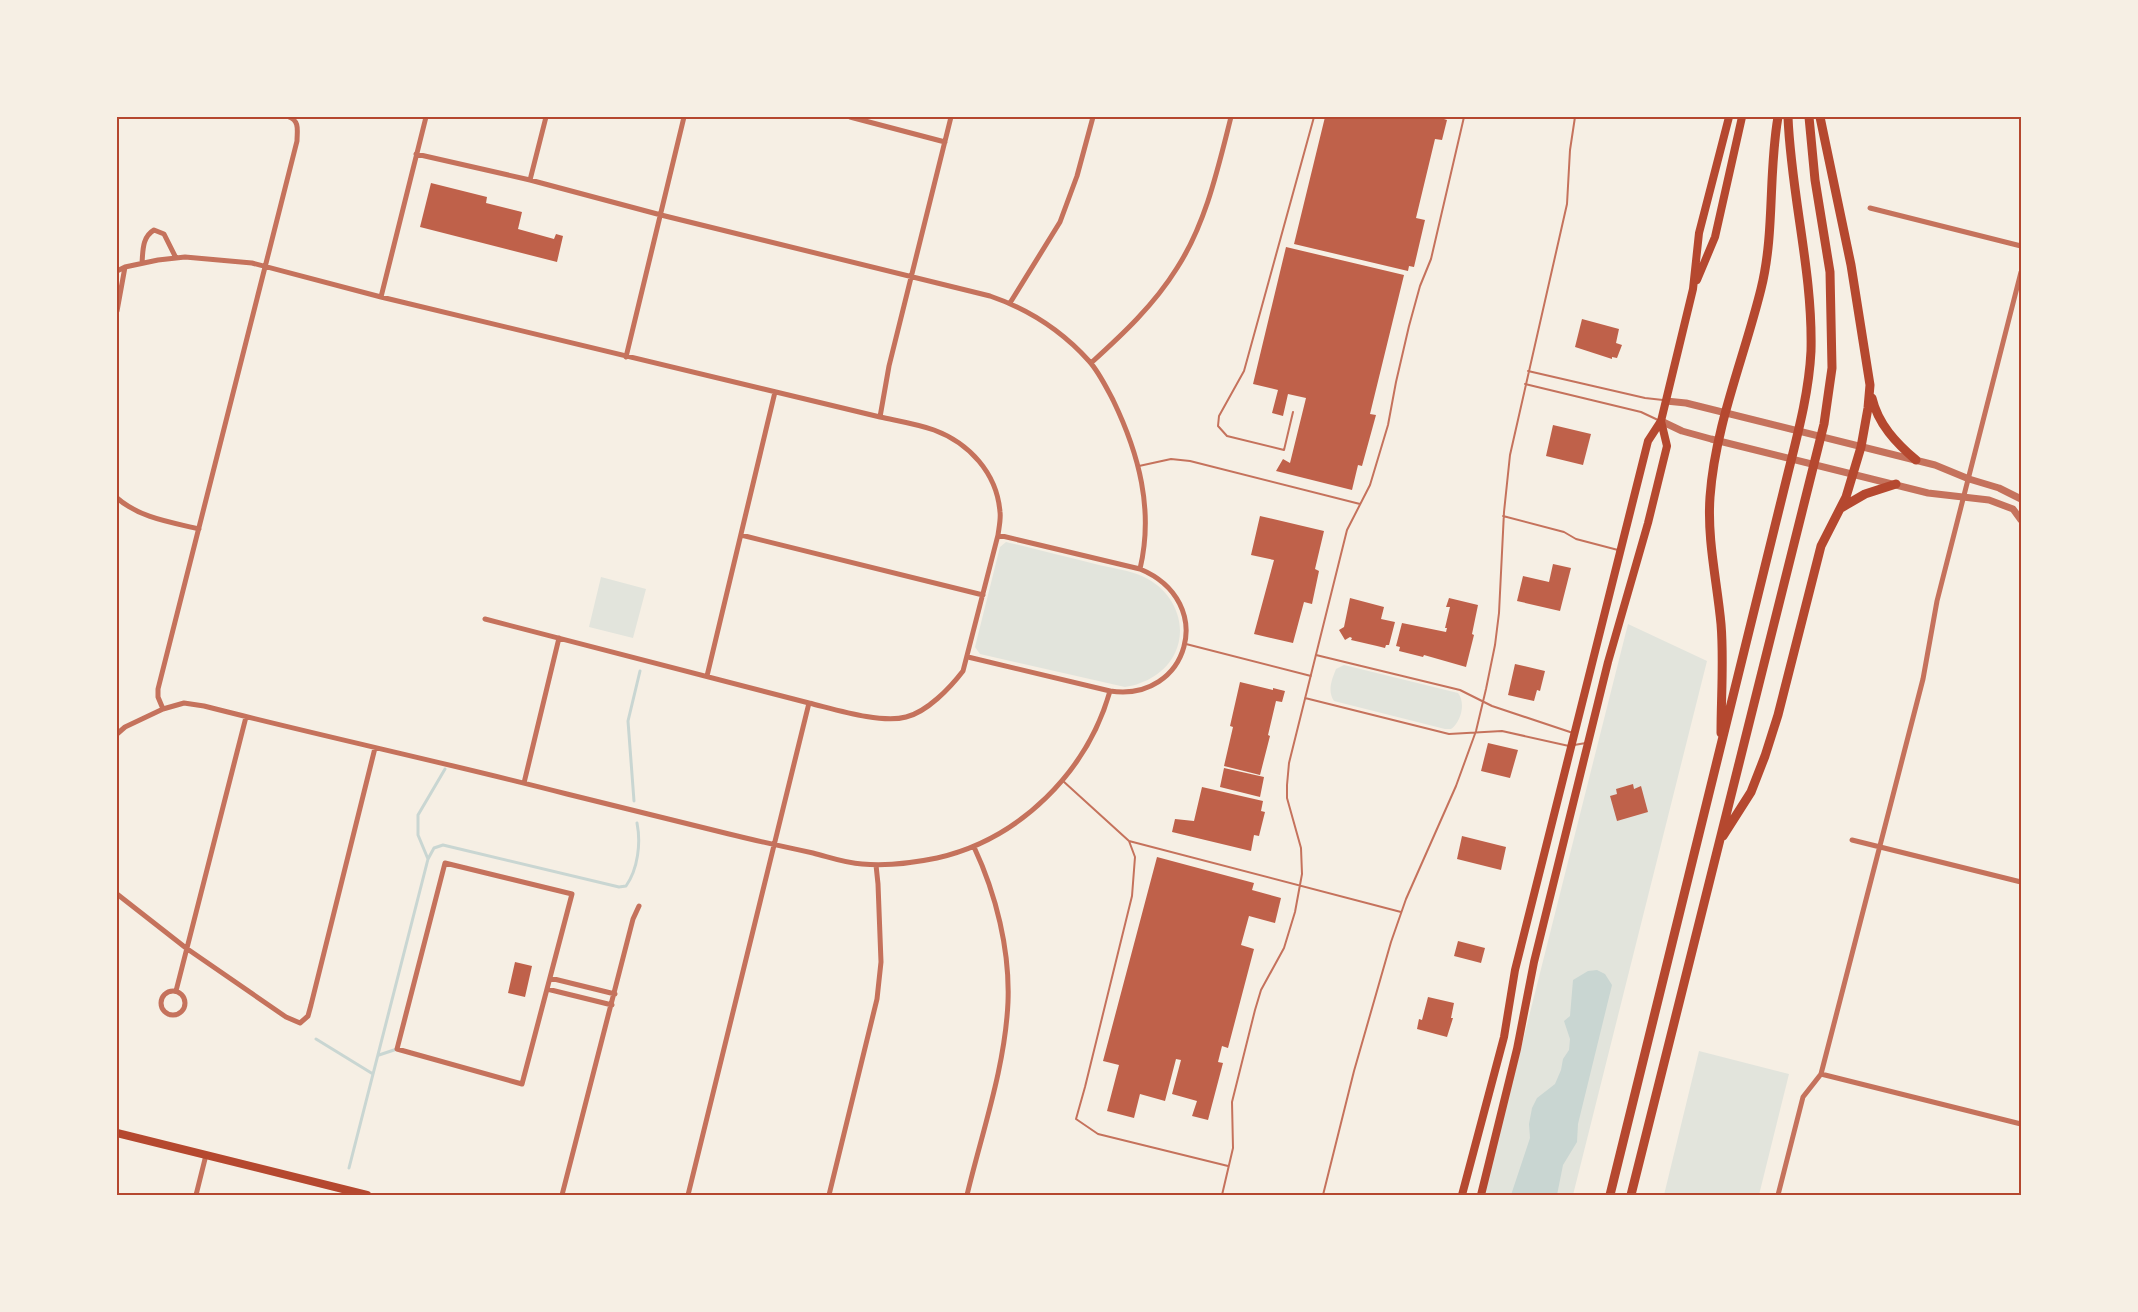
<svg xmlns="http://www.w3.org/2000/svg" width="2138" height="1312" viewBox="0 0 2138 1312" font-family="Overpass,sans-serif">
<rect width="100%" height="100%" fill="#f6efe4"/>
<path fill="#e2e4dc" d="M1006 542C1036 549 1066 557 1095 564 1111 568 1129 570 1144 577 1172 590 1189 623 1175 653 1166 672 1146 684 1125 687L980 654 975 647 1000 547Z
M601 577 646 589 633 638 589 627Z
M1628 624 1707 661 1573 1195H1484Z
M1344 665 1458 693C1466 703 1461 722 1451 729H1445L1334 701C1327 691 1332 679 1336 669Z
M1699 1051 1789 1074 1759 1195H1664Z"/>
<path fill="#c9d6d2" d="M1597 970 1605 974 1612 985 1578 1124 1577 1142 1563 1165 1557 1195H1511L1530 1138 1529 1124 1532 1108 1537 1098 1555 1084 1561 1070 1563 1059 1569 1050 1570 1039 1564 1021 1570 1016 1573 980 1588 971Z"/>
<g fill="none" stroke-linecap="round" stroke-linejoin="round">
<path stroke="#c9d6d2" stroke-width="3" d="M634 801 628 721 640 671
M428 859 418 835V815L445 769
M316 1039 373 1074
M379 1055 397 1049
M349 1168 428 859 434 848 443 845 619 887 626 886C638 869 641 843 637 823"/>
</g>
<path fill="#bf614a" d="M1325 117H1438L1447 120 1442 140 1435 139 1416 218 1425 220 1414 267 1409 266 1408 271 1294 244Z
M431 183 487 197 486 203 522 212 518 229 554 239 556 234 563 236 557 262 420 227Z
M1286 247 1404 275 1370 414 1376 415 1362 466 1358 465 1352 490 1276 471 1283 459 1290 463 1306 398 1288 394 1283 416 1272 413 1278 390 1253 384Z
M1582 319 1619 329 1616 343 1622 345 1617 358 1612 357V359L1575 347Z
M1553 425 1591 434 1583 465 1546 456Z
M1260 516 1324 531 1315 569 1319 571 1312 604 1304 602 1293 643 1254 634 1274 560 1251 555Z
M1553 564 1571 568 1560 611 1517 601 1523 576 1549 582Z
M1350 598 1384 607 1381 619 1395 622 1389 645H1386L1385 648 1377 646 1351 640 1352 638 1350 637 1345 640 1339 630 1344 627Z
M1449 598 1478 605 1472 634 1474 635 1466 667 1424 655 1423 657 1399 651 1400 647 1396 646 1402 623 1446 632 1447 628H1445L1450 607H1446Z
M1515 664 1545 671 1540 691 1537 690 1534 701 1508 695Z
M1240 682 1273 690V688L1285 691 1282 702 1276 701 1268 735 1270 736 1260 775 1224 766 1233 727 1230 726Z
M1488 743 1518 750 1510 778 1481 771Z
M1224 768 1264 777 1260 797 1220 787Z
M1633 784 1634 789 1641 786 1648 812 1617 821 1610 796 1617 794 1616 789Z
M1202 787 1263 801 1261 811 1265 812 1259 836 1254 835 1251 851 1172 832 1175 819 1194 821Z
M1462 836 1506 847 1501 870 1457 859Z
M1157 857 1254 883 1252 890 1281 898 1275 923 1249 916 1241 945 1254 949 1228 1048 1222 1046 1218 1062 1223 1063 1208 1120 1192 1116 1197 1101 1172 1094 1181 1060 1176 1059 1165 1101 1140 1094 1134 1118 1107 1111 1119 1065 1103 1061Z
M1458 941 1485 948 1481 963 1454 956Z
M515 962 532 966 525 997 508 993Z
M1428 997 1454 1003 1451 1018H1453L1447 1037 1417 1029 1419 1019 1422 1020Z"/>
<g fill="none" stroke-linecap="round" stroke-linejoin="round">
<path stroke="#c5725c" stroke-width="2" d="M1528 371 1645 398 1663 400
M1525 384 1641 412 1658 420
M1293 412 1284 450 1227 436 1218 426 1219 416 1244 371 1314 117
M1139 466 1171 459 1190 461 1360 504
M1503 516 1564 532 1576 539 1618 550
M1186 644 1311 676
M1316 655 1460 690 1492 706 1573 733
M1305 698 1449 734 1502 731 1569 746
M1574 745 1586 743
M1063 781 1129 841 1401 912
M1129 841 1135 857 1132 896 1085 1087 1076 1119 1098 1134 1228 1166
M1222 1195 1233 1148 1232 1102 1255 1010 1261 990 1284 948 1295 912 1302 874 1301 848 1287 798V785L1289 763 1347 530 1370 485 1388 425 1396 382 1409 326 1420 286 1431 259 1464 117
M1323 1195 1354 1071 1391 942 1406 899 1456 786 1476 731 1486 689 1495 645 1499 613 1504 512 1510 455 1567 204 1570 150 1575 117"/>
<path stroke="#c5725c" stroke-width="5" d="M850 117 945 142
M416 154 530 180 661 215 990 296C1028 309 1062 331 1089 361 1099 372 1106 387 1113 400 1139 454 1154 510 1140 569
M530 180 546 117
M1870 208 2021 246
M142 263C143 251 142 237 154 230L164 234 176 258
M117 271 125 267 158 260 185 257 252 263 381 297 880 417C898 421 917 424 934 430 969 443 997 473 1000 512 1001 519 999 527 998 535L963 671C950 688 927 712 906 717 881 724 834 709 809 703L485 619
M2021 272 1937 601 1923 679 1821 1074 2021 1124
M381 297 426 117
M1010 303 1060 222 1077 176 1093 117
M117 311 125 267
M626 357 684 117
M1091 363C1123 334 1154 305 1177 268 1206 223 1218 168 1231 117
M880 417 889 366 951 117
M117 498C140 518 170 522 199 529
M741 535 983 595
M968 657 1110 691C1188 703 1219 602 1140 569L998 535
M707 676 775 392
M163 709 184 703 204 706C325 737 447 763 567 794 621 807 675 821 729 834 757 841 785 847 813 853 829 857 845 863 862 864 886 866 913 863 937 858 1020 839 1087 772 1110 691
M117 734 125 727 163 709 158 697V689L297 141C297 131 300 121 289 117
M524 783 559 638
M1852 840 2021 882
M445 863 572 894 522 1084 397 1049Z
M117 894 186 948 286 1017 300 1023 308 1016 311 1005 375 748
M550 978 615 994
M547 989 612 1005
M161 1003a12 12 0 1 1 24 0a12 12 0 1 1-24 0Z
M176 991 246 717
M196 1195 206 1155
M562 1195 633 919 639 906
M688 1195 809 703
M829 1195 877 999 881 962 878 884 876 865
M967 1195C982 1132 1005 1068 1008 1002 1010 950 996 894 974 847
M1778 1195 1803 1097 1821 1074"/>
<path stroke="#c5725c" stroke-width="7" d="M1666 401 1686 403 1935 465 1969 479 1999 488 2021 499
M1661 421 1682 431 1711 439 1928 493 1989 500 2013 509 2021 520"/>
<path stroke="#b5482f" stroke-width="8" d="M1697 280 1715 237 1742 117
M117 1133 367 1195
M1462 1195 1504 1037 1515 970 1648 441 1661 421 1693 289 1699 233 1729 117
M1481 1195 1517 1049 1534 962 1608 662 1648 523 1667 446 1661 421"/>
<path stroke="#b5482f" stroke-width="9" d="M1872 398C1878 424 1896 443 1916 460
M1841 508 1865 494 1896 484
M1721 733C1721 697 1724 660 1721 624 1717 581 1707 540 1710 497 1715 426 1744 358 1761 289 1775 233 1768 174 1778 117
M1723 836 1751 792 1765 756 1778 715 1821 546 1846 497 1861 447 1868 408 1870 385 1851 265 1820 117
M1610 1195 1788 473C1798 433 1809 392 1811 351 1813 272 1791 195 1788 117
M1631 1195 1824 424 1832 368 1830 272 1815 180 1809 117"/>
</g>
<rect width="2138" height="1312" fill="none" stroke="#f6efe4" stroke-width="237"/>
<rect x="118" y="118" width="1902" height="1076" fill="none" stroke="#b5482f" stroke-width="2"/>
</svg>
